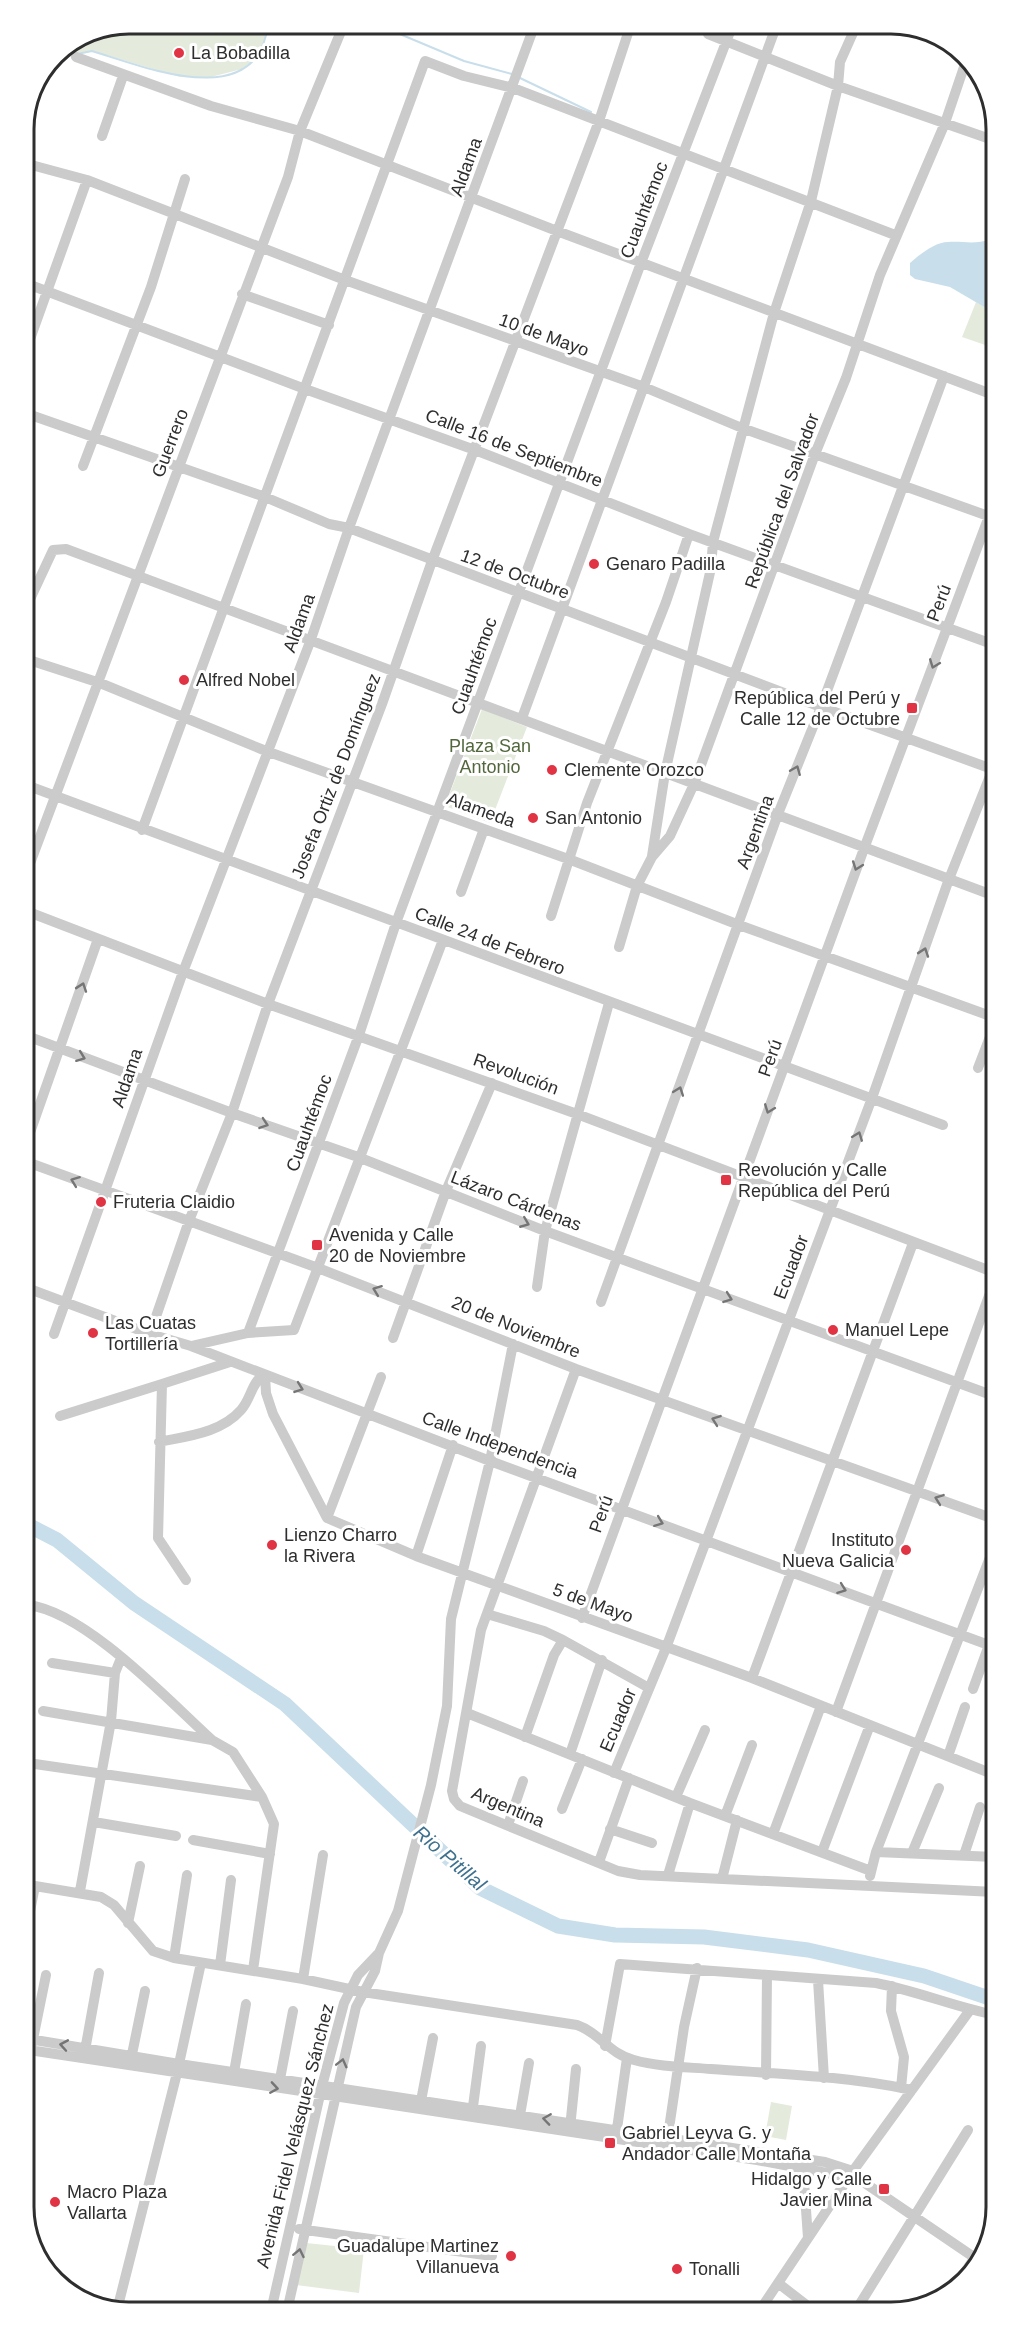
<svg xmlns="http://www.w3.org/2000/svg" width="1020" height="2336" viewBox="0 0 1020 2336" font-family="Helvetica,sans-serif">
<rect width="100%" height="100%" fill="#fff"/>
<path fill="#e4ebdc" d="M130 24H268L263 50 252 61 242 69 207 78 180 77 92 51 52 61C64 36 105 29 130 24Z
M976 302 991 311V347L962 337Z
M482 709 527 727 490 823 445 806Z
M771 2102 792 2106 786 2140 765 2136Z
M306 2243 364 2249 359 2293 296 2285Z"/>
<path fill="#c8deea" d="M991 239V311L950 287 915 279 910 275V263C919 255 935 242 948 242 964 241 975 245 991 239Z"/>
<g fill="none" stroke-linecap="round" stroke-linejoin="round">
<path stroke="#c8deea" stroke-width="2" d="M376 24 464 61 512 74
M77 54 92 51C145 67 258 114 268 24
M53 59 72 55
M520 78 591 112"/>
<path stroke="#c8deea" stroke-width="15" d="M28 1525 57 1540 134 1603 285 1704 480 1888 558 1926 615 1935 704 1937 808 1950 924 1976 995 2000"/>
<path stroke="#cbcbcb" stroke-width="10" d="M708 34 838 86 990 139
M76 57 211 106 300 131 557 231 991 394
M102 136 123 76
M24 163 87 180 345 280 644 387 742 428 991 517
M25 283 305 389 475 450 689 534 992 644
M242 294 329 325
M25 353 87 180
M25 413 265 497 329 524 349 528 821 707 992 769
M83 466 151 287 185 179
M25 610 53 550 66 549 992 895
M26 659 100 683 266 751 571 860 739 925 993 1017
M522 718 777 24
M26 785 943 1125
M142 830 425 61 464 76 513 88 895 235
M652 856 665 773 711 568 713 542 774 313 811 201 838 86 840 62 857 24
M26 874 288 177 300 131 344 24
M461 892 484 829
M26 911 268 1004 577 1114 993 1272
M551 916 587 803 666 602 689 534
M619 947 637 886 652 857 670 836 694 784 815 454 846 378 880 275 945 123 966 61
M27 1036 232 1113 358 1157 545 1231 994 1396
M978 1068 993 1029
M27 1141 98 939
M27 1162 318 1268 576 1369 994 1519
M537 1287 545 1231 609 1003
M27 1288 150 1334 191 1346 490 1461 994 1647
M601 1302 778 814 821 707 944 376
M248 1333 294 1330 443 940
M54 1334 183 972 310 642 349 528 535 24
M150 1334 189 1221 232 1113 268 1004 382 704 432 561 599 121 631 24
M393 1338 446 1191 492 1083
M191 1346 248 1333 359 1035 396 923 641 263 733 24
M576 1369 481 1630 452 1791 454 1799 460 1806 618 1871 640 1875 995 1892
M265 1375 266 1393 273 1414 327 1518 416 1556 752 1678 995 1775
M60 1416 162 1384
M159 1442C187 1436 221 1433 241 1410 251 1399 251 1384 263 1375
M327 1518 381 1377
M416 1556 453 1445
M186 1580 158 1538 162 1384 230 1362
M28 1605C86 1612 168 1700 212 1740
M487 1614 544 1631 563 1640
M582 1618 865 846 991 511
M52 1663 115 1673
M752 1678 913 1243
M973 1689 989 1645
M43 1711 212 1740 233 1752 262 1797
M836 1712 993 1285
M467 1713 690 1803 871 1871
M525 1737 554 1655 563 1640 649 1688
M570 1754 602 1660
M948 1756 965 1707
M28 1763 262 1797 274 1824 253 1970
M614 1773 666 1648 872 1098 949 879 992 771
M676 1797 705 1730
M562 1809 582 1759
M725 1816 752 1745
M94 1822 176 1836
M508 1825 523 1781
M610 1829 652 1843
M773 1834 821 1706
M193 1840 270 1854
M822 1852 870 1725
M876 1852 995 1857
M912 1853 939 1788
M964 1855 980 1807
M599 1862 629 1778
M668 1875 690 1803
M870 1876 876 1852 994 1547
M722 1879 737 1820
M29 1885 101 1897 114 1905 153 1951 174 1958 303 1979 363 1992 577 2025C600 2033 609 2054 634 2060 659 2067 685 2067 711 2069 777 2074 847 2076 912 2090
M80 1891 111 1721 115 1673 121 1658
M29 1916 35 1886
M128 1923 140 1866
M174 1958 187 1875
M220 1965 231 1880
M303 1979 323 1855
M818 1980 824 2078
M892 1986 891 2011 904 2057 901 2088
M29 2039 179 2064 825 2162 853 2171 859 2179 978 2260
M32 2044 46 1975
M605 2046 620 1964 876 1983C917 1991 955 2007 995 2015
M29 2050 757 2160 859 2179
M84 2056 99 1973
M130 2064 145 1991
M766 2075 767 1975
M233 2078 246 2004
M280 2079 293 2011
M420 2106 433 2038
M472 2114 481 2046
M519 2121 529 2063
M570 2128 576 2069
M616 2136 627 2058
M667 2142 684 2027 697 1968
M803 2167 808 2238
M299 2229 492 2256
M959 2281 983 2245
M778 2283 809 2307
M762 2307 853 2171 970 2010
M858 2307 968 2130
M117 2310 177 2073 201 1963
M271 2311 322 2086 344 2003 358 1975 378 1954
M287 2311 356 2007 375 1971 379 1953 398 1911 431 1785 447 1706 451 1619 490 1461 513 1344"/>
</g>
<defs><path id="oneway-chevron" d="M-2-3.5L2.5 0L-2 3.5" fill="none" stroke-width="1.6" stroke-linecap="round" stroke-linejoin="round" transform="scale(1.5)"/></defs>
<g stroke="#757575">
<use href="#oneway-chevron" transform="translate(934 664) rotate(111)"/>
<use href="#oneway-chevron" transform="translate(796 770) rotate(-68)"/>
<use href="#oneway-chevron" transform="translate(857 866) rotate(110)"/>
<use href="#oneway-chevron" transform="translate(924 952) rotate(-71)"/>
<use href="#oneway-chevron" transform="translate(82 987) rotate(-71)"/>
<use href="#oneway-chevron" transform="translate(81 1057) rotate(21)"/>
<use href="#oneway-chevron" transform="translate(679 1091) rotate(-70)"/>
<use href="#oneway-chevron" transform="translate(769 1109) rotate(111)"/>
<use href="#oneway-chevron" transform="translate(264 1124) rotate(19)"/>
<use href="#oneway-chevron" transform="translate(858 1136) rotate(-69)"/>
<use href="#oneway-chevron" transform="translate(75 1181) rotate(-159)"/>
<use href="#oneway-chevron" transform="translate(525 1223) rotate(22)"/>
<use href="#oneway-chevron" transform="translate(377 1290) rotate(-159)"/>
<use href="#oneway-chevron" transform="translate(728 1298) rotate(20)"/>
<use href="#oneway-chevron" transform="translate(299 1388) rotate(20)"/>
<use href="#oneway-chevron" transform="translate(716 1420) rotate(-160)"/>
<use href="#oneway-chevron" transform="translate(939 1499) rotate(-160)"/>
<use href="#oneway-chevron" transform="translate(659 1522) rotate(21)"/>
<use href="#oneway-chevron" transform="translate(842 1589) rotate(20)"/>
<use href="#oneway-chevron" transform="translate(64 2045) rotate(-170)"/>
<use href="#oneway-chevron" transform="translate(342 2063) rotate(-76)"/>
<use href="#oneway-chevron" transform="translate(274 2088) rotate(9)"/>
<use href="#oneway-chevron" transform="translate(547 2119) rotate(-172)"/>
<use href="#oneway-chevron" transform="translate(299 2253) rotate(-78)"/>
</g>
<g fill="#e03445" stroke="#fff" stroke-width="2">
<circle cx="179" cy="53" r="6"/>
<circle cx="594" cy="564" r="6"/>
<circle cx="184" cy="680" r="6"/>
<rect x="906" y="702" width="12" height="12" rx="3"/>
<circle cx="552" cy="770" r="6"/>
<circle cx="533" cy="818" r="6"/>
<rect x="720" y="1174" width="12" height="12" rx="3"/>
<circle cx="101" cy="1202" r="6"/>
<rect x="311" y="1239" width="12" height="12" rx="3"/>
<circle cx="833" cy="1330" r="6"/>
<circle cx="93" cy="1333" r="6"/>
<circle cx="272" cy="1545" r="6"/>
<circle cx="906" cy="1550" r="6"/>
<rect x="604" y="2137" width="12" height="12" rx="3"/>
<rect x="878" y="2183" width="12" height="12" rx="3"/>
<circle cx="55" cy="2202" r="6"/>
<circle cx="511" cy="2256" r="6"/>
<circle cx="677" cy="2269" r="6"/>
</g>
<g text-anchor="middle" stroke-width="6" stroke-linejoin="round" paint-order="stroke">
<g font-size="18" fill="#2e2e2e" stroke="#fff" text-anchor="start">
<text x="191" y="59">La Bobadilla</text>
<text x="606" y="570">Genaro Padilla</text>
<text x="196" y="686">Alfred Nobel</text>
<text x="900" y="704" text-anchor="end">República del Perú y<tspan x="900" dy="21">Calle 12 de Octubre</tspan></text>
<text x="564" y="776">Clemente Orozco</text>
<text x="545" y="824">San Antonio</text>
<text x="738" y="1176">Revolución y Calle<tspan x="738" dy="21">República del Perú</tspan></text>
<text x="113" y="1208">Fruteria Claidio</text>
<text x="329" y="1241">Avenida y Calle<tspan x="329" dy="21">20 de Noviembre</tspan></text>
<text x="105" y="1329">Las Cuatas<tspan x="105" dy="21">Tortillería</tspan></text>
<text x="845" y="1336">Manuel Lepe</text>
<text x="284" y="1541">Lienzo Charro<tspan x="284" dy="21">la Rivera</tspan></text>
<text x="894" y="1546" text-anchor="end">Instituto<tspan x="894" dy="21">Nueva Galicia</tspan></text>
<text x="622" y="2139">Gabriel Leyva G. y<tspan x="622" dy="21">Andador Calle Montaña</tspan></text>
<text x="872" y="2185" text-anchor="end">Hidalgo y Calle<tspan x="872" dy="21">Javier Mina</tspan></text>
<text x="67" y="2198">Macro Plaza<tspan x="67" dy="21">Vallarta</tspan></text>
<text x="499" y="2252" text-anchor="end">Guadalupe Martinez<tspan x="499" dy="21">Villanueva</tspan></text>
<text x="689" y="2275">Tonalli</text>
</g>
<g font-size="18" fill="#2e2e2e" stroke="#fff">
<text transform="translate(466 167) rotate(-70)" y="6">Aldama</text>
<text transform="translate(644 210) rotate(-69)" y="6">Cuauhtémoc</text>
<text transform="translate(544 335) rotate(20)" y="6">10 de Mayo</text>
<text transform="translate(170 443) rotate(-69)" y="6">Guerrero</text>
<text transform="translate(514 448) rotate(21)" y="6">Calle 16 de Septiembre</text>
<text transform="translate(782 501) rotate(-70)" y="6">República del Salvador</text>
<text transform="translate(515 574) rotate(20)" y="6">12 de Octubre</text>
<text transform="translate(939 603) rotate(-69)" y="6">Perú</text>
<text transform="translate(299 623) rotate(-70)" y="6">Aldama</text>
<text transform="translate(474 666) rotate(-70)" y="6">Cuauhtémoc</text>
<text transform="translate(336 776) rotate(-69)" y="6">Josefa Ortiz de Domínguez</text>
<text transform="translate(481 810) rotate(20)" y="6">Alameda</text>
<text transform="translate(755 832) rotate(-70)" y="6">Argentina</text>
<text transform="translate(490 941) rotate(21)" y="6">Calle 24 de Febrero</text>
<text transform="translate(770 1058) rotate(-70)" y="6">Perú</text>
<text transform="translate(516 1074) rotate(20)" y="6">Revolución</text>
<text transform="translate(127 1078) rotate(-71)" y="6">Aldama</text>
<text transform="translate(309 1123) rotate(-70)" y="6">Cuauhtémoc</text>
<text transform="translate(516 1201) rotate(21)" y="6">Lázaro Cárdenas</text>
<text transform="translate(791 1267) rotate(-69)" y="6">Ecuador</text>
<text transform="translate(516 1327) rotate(22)" y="6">20 de Noviembre</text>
<text transform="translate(500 1445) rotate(20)" y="6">Calle Independencia</text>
<text transform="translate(601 1514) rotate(-70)" y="6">Perú</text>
<text transform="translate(593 1603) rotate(20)" y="6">5 de Mayo</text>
<text transform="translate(618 1720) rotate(-67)" y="6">Ecuador</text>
<text transform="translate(508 1807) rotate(23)" y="6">Argentina</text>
<text transform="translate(295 2136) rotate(-76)" y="6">Avenida Fidel Velásquez Sánchez</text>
</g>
<g font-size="18" fill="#52683c" stroke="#fff">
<text x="490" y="752">Plaza San<tspan x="490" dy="21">Antonio</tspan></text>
</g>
<g font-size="20" font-style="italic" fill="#3e718e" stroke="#fff">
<text transform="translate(450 1858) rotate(41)" y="7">Rio Pitillal</text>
</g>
</g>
<path d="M0 0H1020V2336H0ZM129 34H891A95 95 0 0 1 986 129V2207A95 95 0 0 1 891 2302H129A95 95 0 0 1 34 2207V129A95 95 0 0 1 129 34Z" fill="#fff" fill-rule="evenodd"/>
<path fill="none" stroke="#2e2e2e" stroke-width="3" d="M129 34H891A95 95 0 0 1 986 129V2207A95 95 0 0 1 891 2302H129A95 95 0 0 1 34 2207V129A95 95 0 0 1 129 34Z"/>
</svg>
